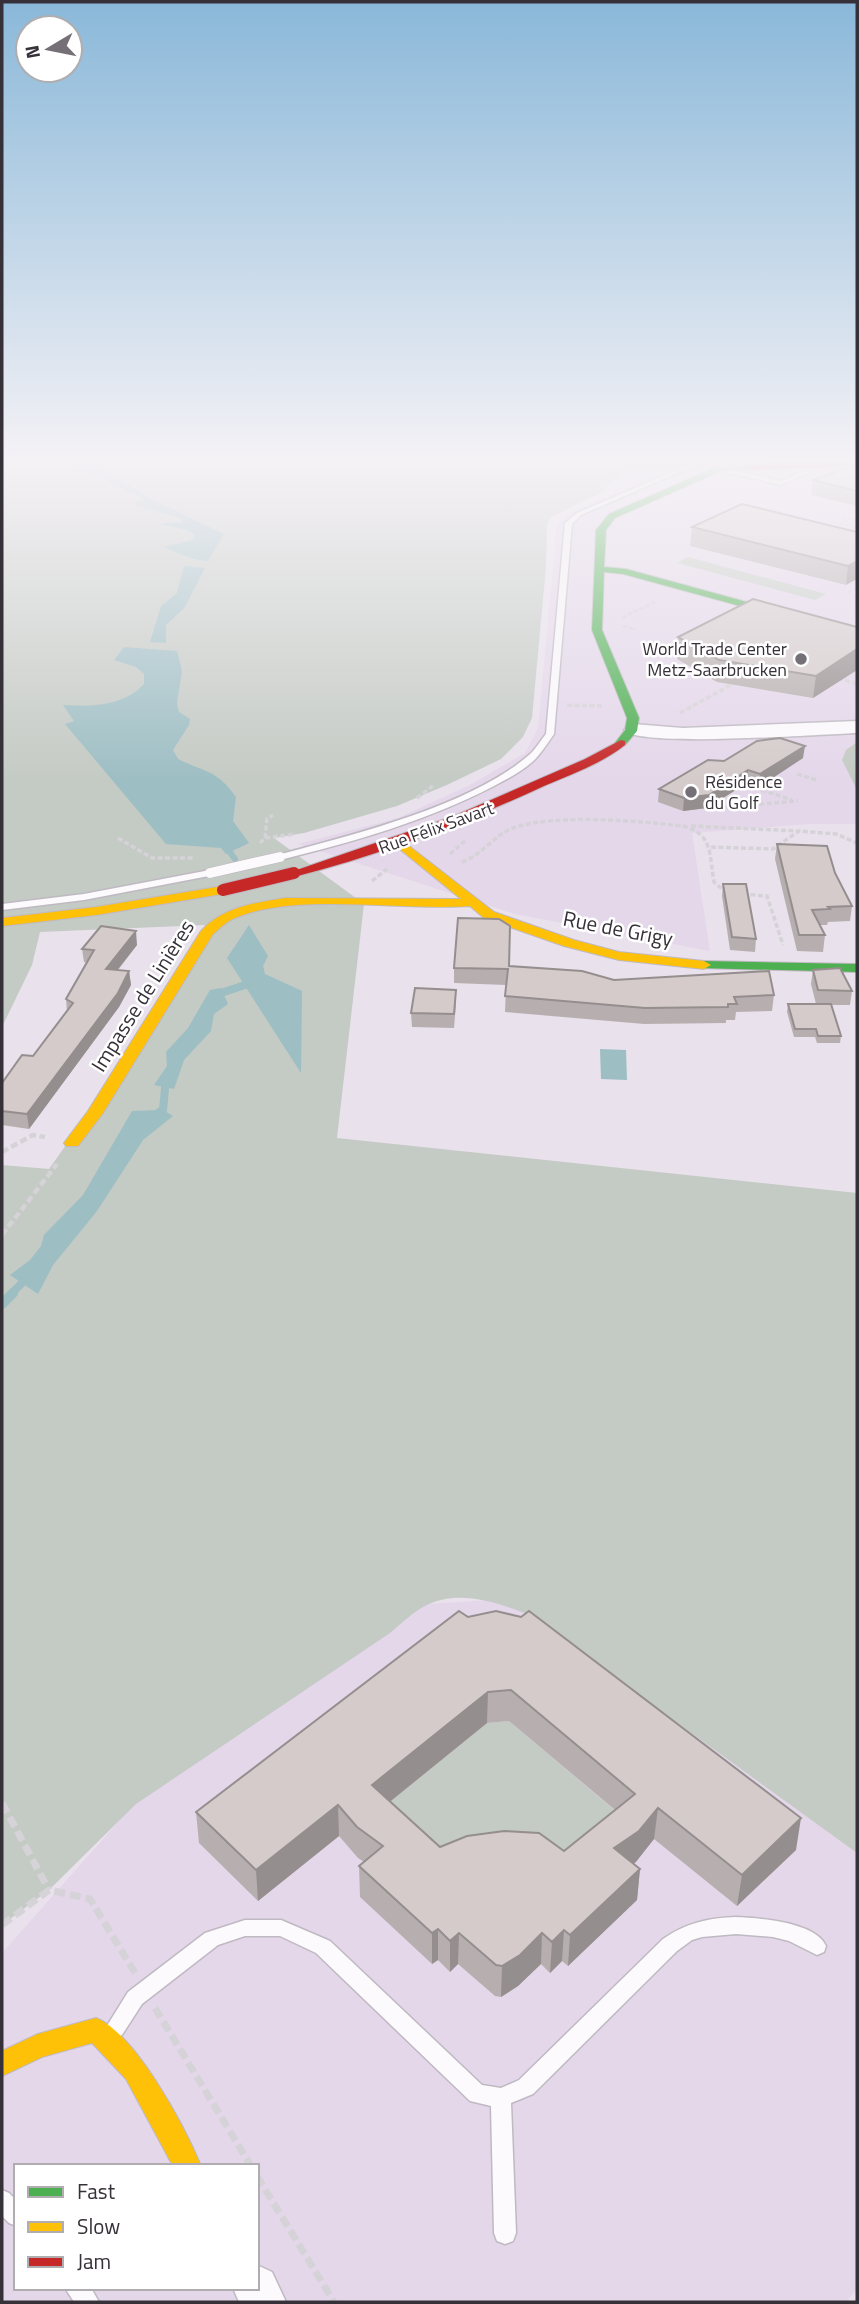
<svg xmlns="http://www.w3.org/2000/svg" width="859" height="2304" viewBox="0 0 859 2304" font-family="'Titillium Web',sans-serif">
<rect width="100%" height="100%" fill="#e9e1ec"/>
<path fill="#e4d7ea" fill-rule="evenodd" d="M640 458H857V824H810L692 833 710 951 515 914 298 844 398 818 470 785 525 753 538 728 557 524 569 512 614 493 618 479Z
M491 1600 525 1613 857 1852V2289L846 2302H2V1953L135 1803 427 1604ZM16 2166H257V2288H16Z"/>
<path fill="#c4cac4" d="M2 458 636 459 600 493 551 517 547 524 546 567 532 718 523 737 501 759 449 784 397 806 304 833 274 838 364 904 337 1138 857 1193V1853L527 1614C496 1602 457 1589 425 1606 413 1612 401 1624 390 1633L136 1804 49 1890 2 1925V1165L49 1169 90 1111 205 925 40 932 32 965 2 1027Z
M688 557 826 594 815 600 677 563Z
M857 742V790L842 760 846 750Z
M509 1721 632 1825 562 1882 467 1867 372 1816 487 1723Z"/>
<path fill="#9dbec3" d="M74 460 86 461 141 492 122 493 125 490 106 483 110 481 99 474 79 472 81 469 71 463Z
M149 498 224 534 208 561C190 560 180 553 163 547L193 540 195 535 187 530 159 524 183 522 180 518 137 506 136 502Z
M184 566 205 568 184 608 166 625V643L150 642 161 606 177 593Z
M124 647 177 651 182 671 177 703 179 712 190 719 189 725 173 750 178 759C206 773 216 769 236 797L233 821 249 843 226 854 221 848 166 844 65 724 74 721 63 705C91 707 124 706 144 684V674L136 667 114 660Z
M249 925 268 956 263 966 265 974 302 991 301 1073 227 958Z
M221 988 228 1004 214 1014 211 1031 184 1060 174 1089 154 1085 167 1066 166 1052 188 1028 210 990Z
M600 1049 626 1050 627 1080 601 1079Z
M163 1110 173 1116 143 1140 97 1211 53 1265 38 1294 10 1275 30 1260 41 1246 44 1235 83 1195 132 1111Z"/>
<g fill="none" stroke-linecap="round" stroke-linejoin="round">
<path stroke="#9dbec3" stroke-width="4.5" d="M130 489 155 504"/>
<path stroke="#9dbec3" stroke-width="6" d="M223 843 235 859"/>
<path stroke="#9dbec3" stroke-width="8" d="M217 1000 221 993 248 984V978
M153 1116 163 1110 166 1078
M11 1294 29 1276"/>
<path stroke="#9dbec3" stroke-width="10" d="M2 1304 13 1293"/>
<g stroke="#bfb9c2" stroke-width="3">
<path id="lane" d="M712 458H725L694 466 581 515 572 524 554 734C549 741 544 749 538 756 527 769 509 778 494 786 427 821 353 842 280 860L277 859V855C352 835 470 806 529 755 536 749 540 741 546 734L565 523 577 513 690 464Z
M723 468 781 481 808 469 813 470 782 485 721 471 720 470Z
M210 870 215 873 214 875 84 900 2 910V904L84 894Z
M736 1917C759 1918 816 1922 826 1946L824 1952 817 1955 789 1941 773 1937 736 1934 702 1937 692 1940 677 1951 533 2094 511 2103 516 2233 513 2241 505 2244 497 2241 494 2233 491 2106 470 2101 316 1953 280 1936H245L218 1945 142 2004 122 2035 115 2038 108 2035 105 2029 128 1992 205 1933 245 1920H281L330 1941 482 2085 501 2088 519 2080 663 1939C686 1923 708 1918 736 1917Z
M2 2190 9 2193 16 2200V2226L9 2223 2 2216Z
M65 2288H91L99 2302H74Z"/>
</g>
<g stroke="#bfb9c2" stroke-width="3">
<path id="street" d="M857 721V733C824 734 638 748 624 730L633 724 683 728Z
M257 2265 272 2272 286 2302H239L233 2288H257Z"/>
</g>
<g stroke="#bfb9c2" stroke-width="2">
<path id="fast" d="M755 465 756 467 752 470 721 471 615 518 606 530 604 567 626 569 857 632V638L623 574 604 572 602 630 639 718 637 731 625 745H617L615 743 625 730 627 718 592 630 596 530 609 514 716 467Z
M704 961 857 964V972L699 968 697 965 699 962Z"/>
</g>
<g stroke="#bfb9c2" stroke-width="2">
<path id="slow" d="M400 839 494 912 574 940 619 952 704 961 711 965 704 969 619 960 564 946 484 918 470 906C402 911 294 892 235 918 227 921 220 928 213 934L103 1113 78 1146H66L64 1143 88 1111 201 931C223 907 254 903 285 898L461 899 396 846 394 843Z
M223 886 229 890 228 893 96 915 2 926V918L96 907Z
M96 2018C135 2033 185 2127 201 2166H173L126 2079 92 2043 42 2057 2 2076V2051L38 2034Z"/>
</g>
<g stroke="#bfb9c2" stroke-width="2">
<path id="jam" d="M857 459V465L752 470 748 467 752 464Z
M621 740 625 741V745C601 764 572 774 544 786 464 823 380 855 294 877L288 873 454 816 585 759Z"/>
</g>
<path stroke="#d5d3d7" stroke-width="2.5" stroke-dasharray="4.5 2" stroke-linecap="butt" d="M842 517 857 521
M833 522 854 527
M846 532 857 526
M848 593 857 587
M622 618 655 602
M623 626 636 630"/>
<path stroke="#d5d3d7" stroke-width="3.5" stroke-dasharray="5 2.5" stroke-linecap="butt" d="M838 678 857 684
M567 705 603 706
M680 713 736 682
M797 774 817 780
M740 783 792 800
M417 798 434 785
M715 803 726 807 798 801
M691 826 798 831
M118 838 152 858H193
M265 838 267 819 273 815
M260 843 265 838 295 834
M711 847 773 849 799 831 836 834 857 843
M450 854 465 841
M462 862C483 855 495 833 516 827 557 814 639 821 683 826 714 834 709 856 714 882L727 893
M372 881 387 869
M743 894 767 896 783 945"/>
<path stroke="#d5d3d7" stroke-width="4.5" stroke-dasharray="7 3.5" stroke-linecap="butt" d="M2 1152 33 1135 45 1137
M2 1235 57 1164"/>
<path stroke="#d5d3d7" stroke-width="7" stroke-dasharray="11 5" stroke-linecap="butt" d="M2 1803 49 1890
M2 1925 49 1890 90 1899 135 1973
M155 2008 251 2166
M257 2176 334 2302"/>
<use href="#lane" fill="#fcfafc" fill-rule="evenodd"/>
<use href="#street" fill="#fcfafc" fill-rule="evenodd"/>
<use href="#fast" fill="#4caf50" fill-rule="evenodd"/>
<use href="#slow" fill="#ffc107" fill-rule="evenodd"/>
<use href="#jam" fill="#c62828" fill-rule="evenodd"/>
<g stroke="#bfb9c2" stroke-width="11" stroke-linecap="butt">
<path id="lane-bridge" d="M210 873 280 857"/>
</g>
<g stroke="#bfb9c2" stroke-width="14" stroke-linecap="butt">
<path id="jam-bridge" d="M223 890 294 873"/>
</g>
<use href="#lane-bridge" stroke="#fcfafc" stroke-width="10"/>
<use href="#jam-bridge" stroke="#c62828" stroke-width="12"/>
</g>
<path fill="#b7afaf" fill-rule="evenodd" d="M857 464V506L811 495 813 480Z
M692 527 857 532 846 585 690 546Z
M857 627V670L813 698 717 682 677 659 678 637Z
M803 758 759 787 747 783 707 808 683 811 658 802 659 789 724 761Z
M777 844 835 873 852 906 850 921 828 922 827 925H820L825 935 823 952 797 951 775 859Z
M723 884 756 939 755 952 730 950 722 896Z
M137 945 118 970 129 971 131 985 119 1007 29 1129 2 1125V1083L33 1056 67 1011 66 999 87 963 84 962 82 949Z
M509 966 614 980 774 995 772 1011 736 1012 735 1020H726V1023L644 1024 505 1012 506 985 454 983V968Z
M813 970 852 991 850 1005H831L841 1036 840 1043H817L815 1037H794L787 1012 788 1004H816L811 984Z
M456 1004 454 1028 412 1027 411 1013Z
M468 1617 796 1850 737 1906 654 1839 633 1864 640 1869 637 1900 568 1966 562 1961 550 1973 541 1964 518 1986 501 1997 495 1996 458 1964 450 1972 438 1960 432 1964 360 1897 359 1866 364 1862 358 1858 339 1836 258 1901 199 1843 196 1812ZM509 1721 615 1810 564 1851 440 1847 390 1802 487 1723Z"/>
<path fill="#958e8e" d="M857 561V579L846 585 848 566Z
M857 649V670L813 698 816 676Z
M805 746 803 758 759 787 760 774Z
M748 770 747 783 707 808 683 811 684 798Z
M136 931 137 945 107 983 106 969Z
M129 971 131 985 119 1007 29 1129 27 1114Z
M488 1692 487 1723 372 1816V1785Z
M338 1805 339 1836 258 1901 256 1870Z
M658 1808 654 1839 636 1862 611 1879 614 1848Z
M801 1818 796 1850 737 1906 742 1875Z
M640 1869 637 1900 568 1966 570 1935Z
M438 1929V1960L432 1964V1933Z
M564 1930 562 1961 550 1973 552 1942Z
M459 1933 458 1964 450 1972V1941Z
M542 1933 541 1964 518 1986 501 1997 502 1966Z"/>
<path fill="#d5cbcb" stroke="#958e8e" stroke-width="2" fill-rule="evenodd" d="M857 464V491L813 480Z
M742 504 857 532V561L848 566 692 527Z
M753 599 857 627V649L816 676 719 660 678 637Z
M780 738 805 746 760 774 748 770 709 795 684 798 659 789 708 760 724 761 757 741Z
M777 844 827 846 835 873 852 906 828 907 830 909 812 910 825 935H799Z
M723 884H746L756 939 732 937Z
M458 918 499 919 510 926 509 966 582 971 614 980 769 971 774 995 734 997 737 1004H728V1007L645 1008 505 996 508 969 454 968Z
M101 926 136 931 106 969 129 971 118 993 27 1114 2 1111V1083L22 1055 33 1056 73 1003 66 999 94 950 82 949Z
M840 968 852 991 818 990 813 970Z
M415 988 456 990 454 1014 411 1013Z
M788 1004H831L841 1036H818L816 1029H795Z
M459 1611 468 1617 496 1611 521 1617 529 1611 801 1818 742 1875 658 1808 639 1831 614 1848 640 1869 570 1935 564 1930 552 1942 542 1933 520 1955 502 1966 496 1965 459 1933 450 1941 438 1929 432 1933 359 1866 383 1846 357 1827 338 1805 256 1870 196 1812ZM511 1690 635 1794 564 1851 539 1833 504 1831 467 1836 440 1847 372 1785 488 1692Z"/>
<linearGradient id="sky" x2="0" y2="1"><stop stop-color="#8ab8d9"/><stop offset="0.59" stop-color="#f5f2f6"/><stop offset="1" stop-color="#f5f2f6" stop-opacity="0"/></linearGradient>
<rect width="859" height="781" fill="url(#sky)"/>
<g fill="#756f77" stroke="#fff" stroke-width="2.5">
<circle cx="801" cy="659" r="7"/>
<circle cx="691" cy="792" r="7"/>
</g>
<g text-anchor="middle" stroke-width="5" stroke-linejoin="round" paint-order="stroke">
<g font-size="18" fill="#363138" stroke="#fff" text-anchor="end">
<text x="787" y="655">World Trade Center<tspan x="787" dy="21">Metz-Saarbrucken</tspan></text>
<text x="705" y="788" text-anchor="start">Résidence<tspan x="705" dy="21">du Golf</tspan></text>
</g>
<g font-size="18" fill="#363138" stroke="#fff">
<text transform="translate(436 828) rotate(-20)" y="6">Rue Félix Savart</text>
</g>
<g font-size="21" fill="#363138" stroke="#fff">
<text transform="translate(618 929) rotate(11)" y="7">Rue de Grigy</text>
<text transform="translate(143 996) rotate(-58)" y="7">Impasse de Linières</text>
</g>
</g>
<rect width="859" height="2304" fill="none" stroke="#363138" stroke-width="7"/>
<rect x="14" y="2164" width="245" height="126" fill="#ffffff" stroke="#afadaf" stroke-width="2"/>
<rect x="28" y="2187" width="35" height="10" fill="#4caf50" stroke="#afadaf" stroke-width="2"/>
<text x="77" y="2199" font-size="21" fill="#363138">Fast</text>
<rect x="28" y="2222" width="35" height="10" fill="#ffc107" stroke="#afadaf" stroke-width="2"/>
<text x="77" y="2234" font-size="21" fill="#363138">Slow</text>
<rect x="28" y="2257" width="35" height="10" fill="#c62828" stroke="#afadaf" stroke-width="2"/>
<text x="77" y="2269" font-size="21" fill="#363138">Jam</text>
<g transform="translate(49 49) rotate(260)"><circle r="33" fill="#ffffff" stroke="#afadaf" stroke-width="2"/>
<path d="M0-5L12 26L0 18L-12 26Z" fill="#756f77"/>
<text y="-10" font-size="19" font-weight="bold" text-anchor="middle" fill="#363138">N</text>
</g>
</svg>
